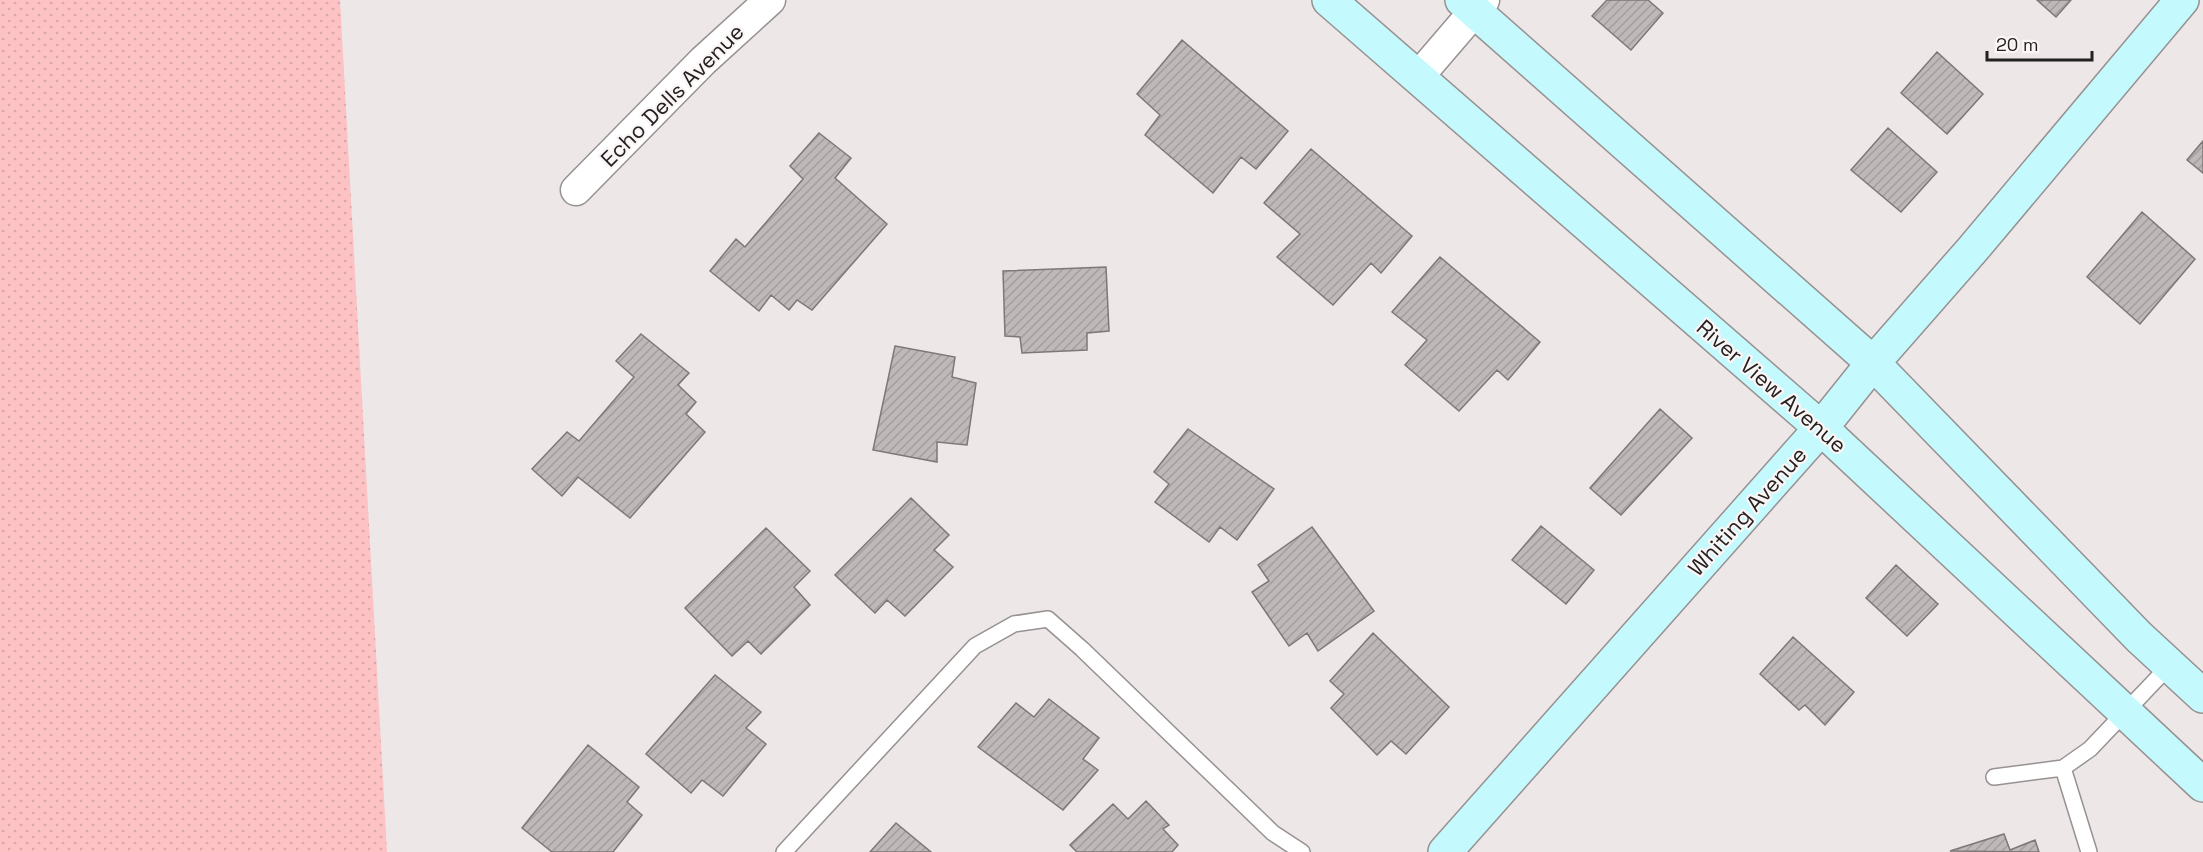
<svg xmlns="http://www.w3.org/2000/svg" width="2203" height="852" viewBox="0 0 2203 852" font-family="'Space Grotesk',sans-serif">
<defs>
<pattern id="park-dots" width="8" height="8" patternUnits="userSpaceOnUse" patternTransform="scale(1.5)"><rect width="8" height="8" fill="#fdc3c4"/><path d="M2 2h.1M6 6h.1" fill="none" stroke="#d9a7a8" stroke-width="1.8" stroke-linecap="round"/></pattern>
<pattern id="building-hatch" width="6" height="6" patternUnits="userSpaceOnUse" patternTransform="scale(1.5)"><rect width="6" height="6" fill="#beb8b8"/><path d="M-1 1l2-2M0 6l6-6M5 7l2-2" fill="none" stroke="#a39e9e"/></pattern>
</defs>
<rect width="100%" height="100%" fill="#ede7e7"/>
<path fill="url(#park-dots)" d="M0 0H340L387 852H0Z"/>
<path fill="url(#building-hatch)" stroke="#7d7777" stroke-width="1.5" d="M1607 0H1648L1663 13 1631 50 1592 16Z
M2037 0H2071L2056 17Z
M1182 40 1288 131 1256 169 1241 157 1213 193 1145 135 1160 115 1137 94Z
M1937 52 1983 94 1947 134 1901 93Z
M1888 128 1937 172 1901 212 1851 170Z
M819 133 851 158 835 178 887 224 812 310 797 300 789 310 771 295 759 311 710 271 736 239 745 247 803 179 790 166Z
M2203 141V173L2187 160Z
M1311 149 1412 236 1381 273 1371 263 1333 305 1277 257 1300 234 1264 203Z
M2142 212 2195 259 2140 324 2087 277Z
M1440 257 1540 342 1508 380 1497 370 1459 411 1405 365 1427 340 1392 312Z
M1106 267 1109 331 1087 333V350L1022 353 1020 337 1005 336 1003 271Z
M641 334 689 373 678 385 696 402 686 414 705 432 630 518 578 477 562 496 532 469 567 432 579 441 634 377 616 361Z
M895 346 955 357 952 377 976 383 967 445 937 442V462L873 450Z
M1660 409 1692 438 1621 515 1590 488Z
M1188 429 1274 489 1237 540 1220 527 1209 542 1155 502 1169 484 1154 472Z
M911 498 949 535 934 550 953 567 905 616 887 600 875 613 835 575Z
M1541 526 1594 570 1566 604 1512 560Z
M1312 527 1374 611 1318 651 1307 633 1289 646 1252 592 1269 581 1258 565Z
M766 528 810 571 794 587 810 605 761 654 748 641 732 656 685 608Z
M1896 565 1938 604 1907 636 1866 598Z
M1373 633 1449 707 1406 754 1391 741 1377 755 1331 708 1344 694 1330 681Z
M1793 637 1854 692 1825 725 1805 705 1799 710 1760 674Z
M715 675 761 712 746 728 766 744 723 796 702 780 691 793 646 754Z
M1049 699 1099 738 1083 759 1098 770 1063 810 978 747 1016 703 1034 717Z
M588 745 639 787 627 802 642 815 613 852H552L522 828Z
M1146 801 1169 825 1163 829 1178 845 1172 852H1077L1070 845 1113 804 1128 819Z
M896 823 931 852H870Z
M2004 834 2010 850 2035 840 2039 852 1950 851Z"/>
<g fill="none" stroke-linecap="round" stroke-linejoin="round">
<g stroke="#979191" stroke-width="18">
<path id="lane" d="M2063 768 2089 852
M1994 777 2063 768 2090 749 2170 665
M784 852 975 646 1014 624 1048 619 1082 649 1273 833 1302 852"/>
</g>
<g stroke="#979191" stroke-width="33">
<path id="street" d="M1418 77 1484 0
M576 190 703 61 770 0"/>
</g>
<g stroke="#979191" stroke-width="36">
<path id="secondary" d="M1329 0 1821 428 2203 785
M1462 0 1873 363 2139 637 2203 696
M1445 852 1821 428 1873 363 1972 250 2182 0"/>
</g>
<use href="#lane" stroke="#fff" stroke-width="15"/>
<use href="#street" stroke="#fff" stroke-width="30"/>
<use href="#secondary" stroke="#c4fafe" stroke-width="33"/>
</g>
<g text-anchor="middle" stroke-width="4.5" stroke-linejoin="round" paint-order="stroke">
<g font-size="22" fill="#232121" stroke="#fbf5f5">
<text transform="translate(672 95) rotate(-45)" y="8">Echo Dells Avenue</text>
<text transform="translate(1772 386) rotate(41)" y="8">River View Avenue</text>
<text transform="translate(1747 511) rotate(-48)" y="8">Whiting Avenue</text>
</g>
</g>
<path d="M1987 51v9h105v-9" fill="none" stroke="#232121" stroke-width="3"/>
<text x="1996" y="51" font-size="18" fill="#232121" stroke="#fbf5f5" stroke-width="4.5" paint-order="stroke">20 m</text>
</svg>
